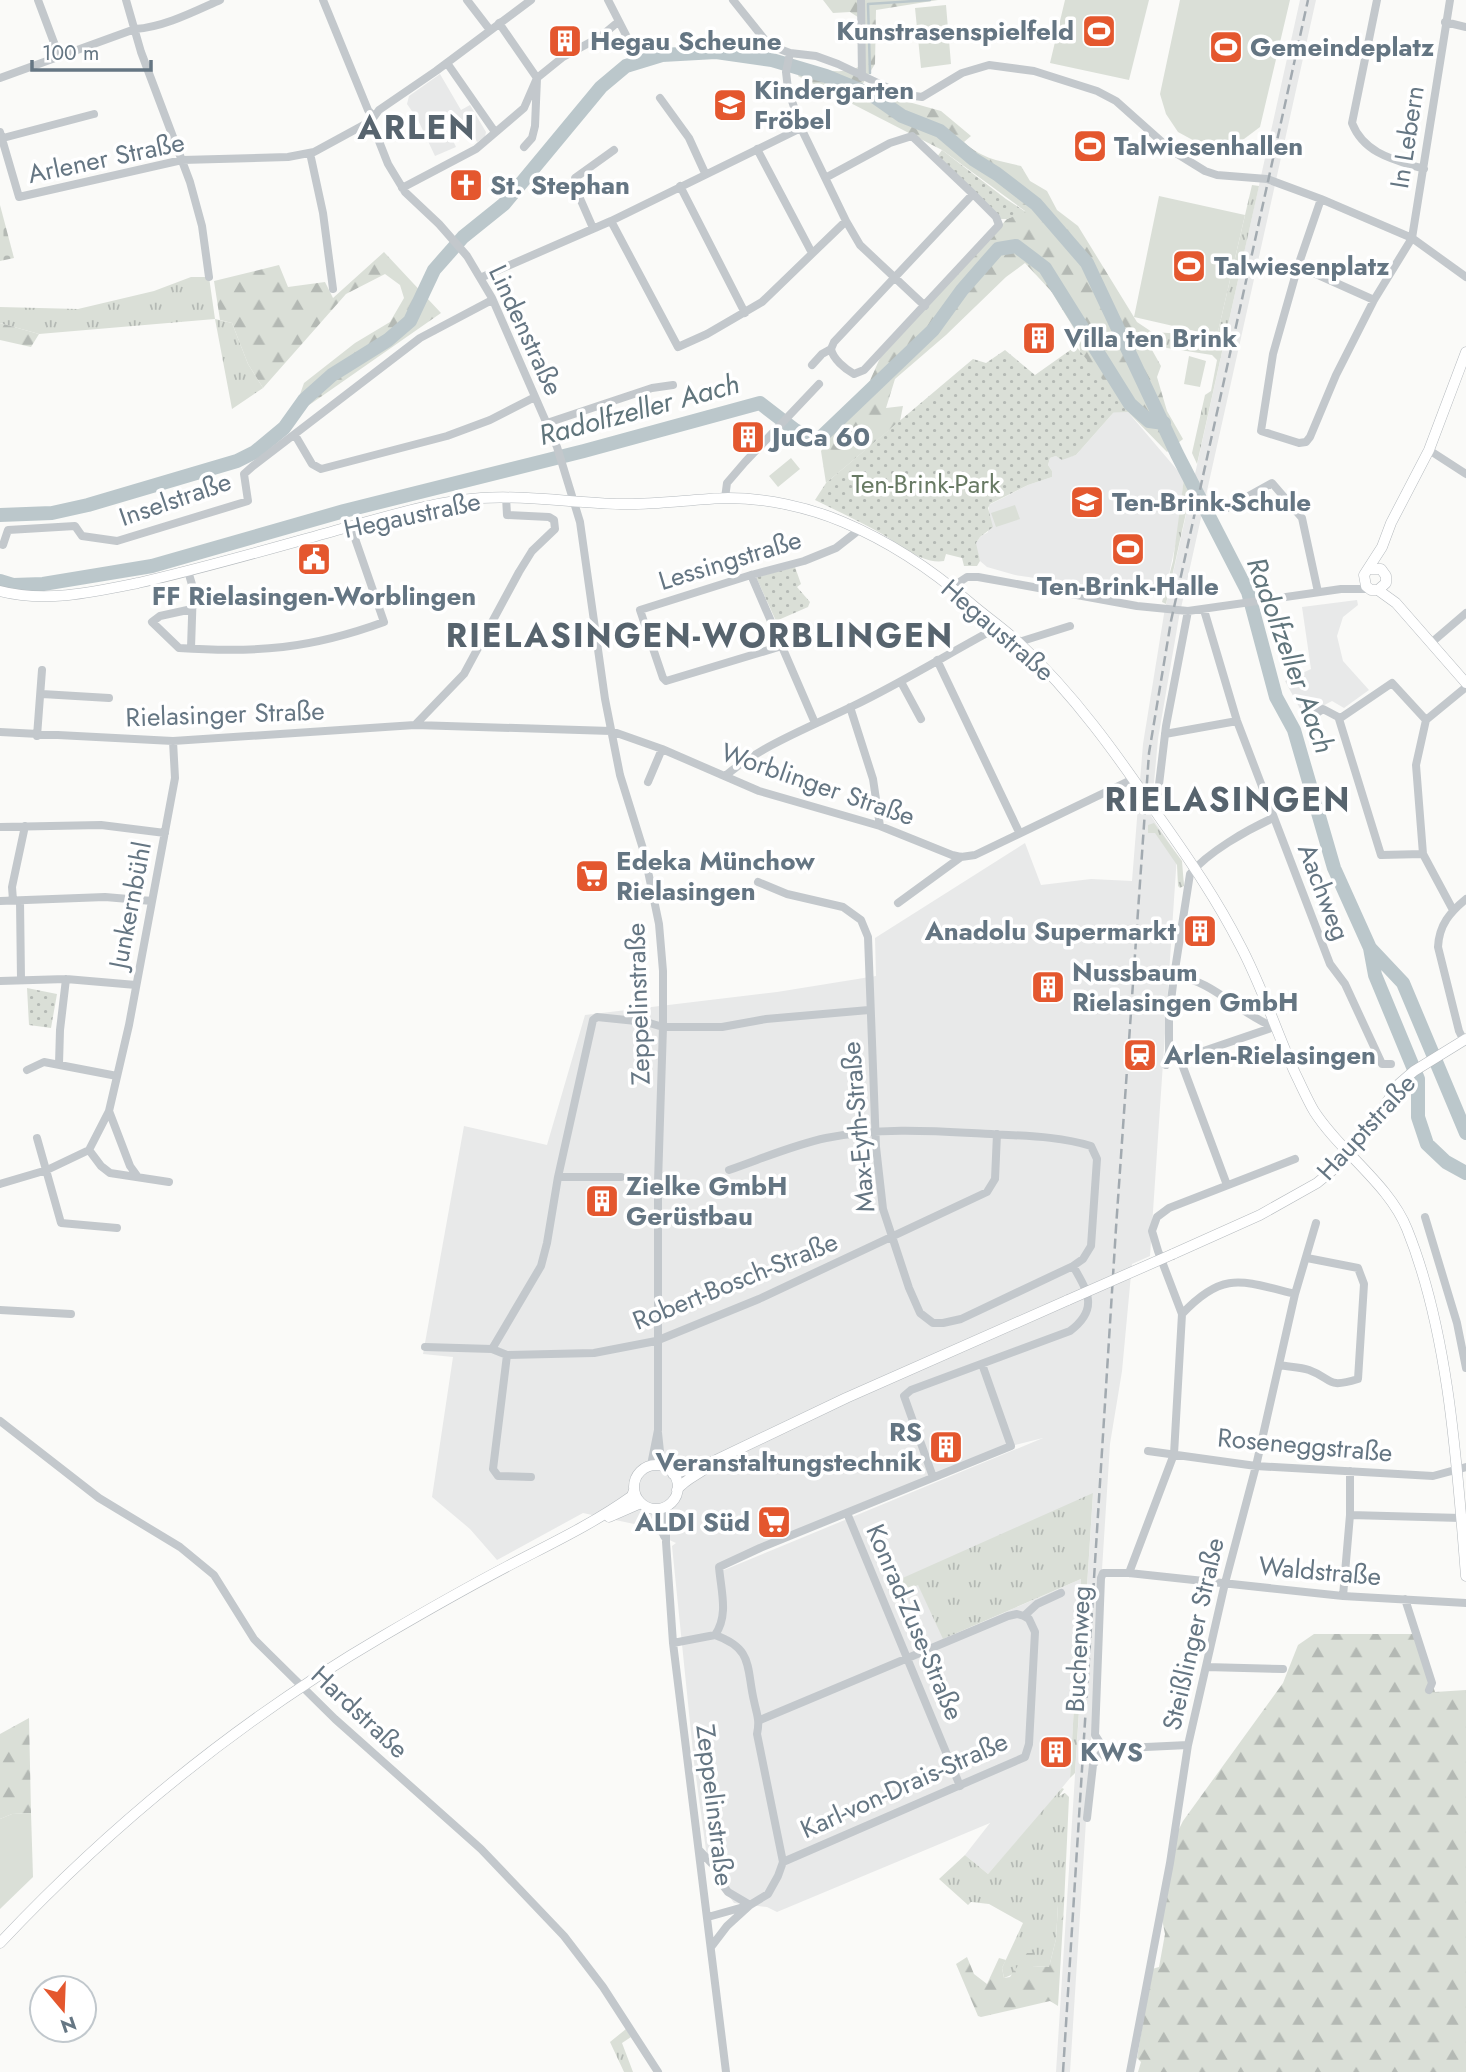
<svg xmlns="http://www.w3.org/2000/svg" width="1466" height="2072" viewBox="0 0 1466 2072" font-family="Jost,sans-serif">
<defs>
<pattern id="grass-tufts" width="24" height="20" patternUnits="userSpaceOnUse" patternTransform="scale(1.75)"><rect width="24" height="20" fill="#dadfd7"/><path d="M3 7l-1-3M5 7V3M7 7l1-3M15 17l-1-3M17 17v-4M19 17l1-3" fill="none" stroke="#b4b9b4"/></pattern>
<pattern id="forest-firs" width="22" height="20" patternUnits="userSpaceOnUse" patternTransform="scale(1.75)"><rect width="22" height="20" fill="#dadfd7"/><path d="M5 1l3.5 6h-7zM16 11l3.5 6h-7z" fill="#b4b9b4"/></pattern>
<pattern id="cemetery-stones" width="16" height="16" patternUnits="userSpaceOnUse" patternTransform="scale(1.75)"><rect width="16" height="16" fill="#dadfd7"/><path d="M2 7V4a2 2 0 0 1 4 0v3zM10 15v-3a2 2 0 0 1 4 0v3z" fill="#b4b9b4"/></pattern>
<pattern id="park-dots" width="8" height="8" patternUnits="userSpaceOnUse" patternTransform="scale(1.75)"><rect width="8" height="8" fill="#dadfd7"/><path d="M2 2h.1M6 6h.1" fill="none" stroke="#b4b9b4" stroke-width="1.8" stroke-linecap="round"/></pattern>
</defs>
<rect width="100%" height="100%" fill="#fafaf8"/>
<path fill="#e8e9e9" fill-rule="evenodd" d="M1300 0H1316L1179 617 1158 739 1151 816 1177 855 1150 1256 1132 1264 1122 1371 1110 1444 1070 2072H1056L1093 1494 918 1584 944 1639 1081 1579 1070 1778 1040 1815 988 1874 965 1855 990 1823 777 1912 767 1907 734 1903 719 1882 706 1850 694 1762 672 1546 676 1543 634 1524 583 1513 497 1560 470 1529 432 1497 453 1357 423 1354 464 1126 547 1145 585 1015 777 992 876 976 875 938 1025 843 1041 885 1091 879 1132 881 1143 744 1164 614ZM1043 1438 724 1570 718 1568 1011 1446Z
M440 74 461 110 470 105 486 132 485 137 477 142 469 125 450 134 456 147 435 156 418 120 407 104 409 96Z
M1114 412H1128L1184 478 1177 537 1168 579 1156 585 1121 593 1084 589 1070 583 1015 575 987 567 980 561 975 544 980 537 988 532 989 505 1028 485 1052 477V471L1048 465 1050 458 1056 456 1062 459 1076 455Z
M1357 600 1358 605 1343 617 1337 636 1343 661 1369 690 1344 708 1332 701 1304 716 1285 681 1311 669 1302 607Z"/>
<path fill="url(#grass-tufts)" d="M1252 185 1259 186 1197 464 1192 453 1205 395 1211 391 1217 360 1212 355 1167 348 1152 332 1217 336Z
M191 277H209L215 319 232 323 248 364 263 388 232 409 215 319 39 334 0 323V307L78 309 154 291Z
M1184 478 1191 490 1166 604 1162 602 1173 561Z
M1154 823 1182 861 1184 886 1180 888 1178 886 1177 865 1155 833H1148V825Z
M1093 1493 1075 1773 1070 1778 1081 1579 943 1639 918 1585 891 1596 887 1585Z
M1062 1788 1064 1789 1059 1796 1065 1793 1069 1797 1064 1905H1058L1056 1939 1049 1967 1032 1966 1004 1978 1002 1968 1023 1923 989 1904 971 1902 968 1905 939 1879 965 1855 988 1874Z
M626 2029 631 2037 622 2043 633 2072H624L610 2042Z"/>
<path fill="url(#forest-firs)" d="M823 0H938L876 10 875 64 862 85 880 94 941 111 971 136 964 142C980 158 999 161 1021 166L1030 181 1047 191 1057 210 1078 226 1137 322 1152 332 1167 348 1158 347 1152 350 1161 366 1157 377 1167 411 1183 439 1167 452 1128 412 1094 413 1085 389 1078 335 1051 291 1025 263 1006 277 946 335 895 379 886 408 903 406 900 421 826 483 821 451 868 385 880 358 1007 219 1025 211 942 150 798 76 805 65C825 70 843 76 862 65L861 19 850 12 833 13Z
M384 252 441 313 292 417 304 383 355 343 390 322 404 298 400 285 385 274 346 294 263 388 248 364 232 323 220 320 214 281 279 265 288 287 325 282 333 298Z
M0 323 39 334 31 347 0 340Z
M1314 1634H1416L1435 1692 1466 1690V2072H1138L1141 2062 1137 2058 1152 1969 1159 1967 1165 1934 1162 1919 1177 1833 1183 1821 1283 1683 1298 1645Z
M29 1718 31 1813 12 1814 0 1819V1734Z
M1058 1905H1064L1058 2006 1050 2001 981 2017 978 2016 956 1964 967 1957 974 1974 987 1984 999 1958 1006 1960 1002 1968 1004 1978 1010 1977 1027 1953H1033L1032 1966 1049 1967 1056 1939Z"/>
<path fill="url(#cemetery-stones)" d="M0 205 14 258 0 261Z"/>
<path fill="url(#park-dots)" d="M942 150 1006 199 1026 212 1007 219H1000L937 157Z
M1076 346 1128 412H1114L1076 455 1062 460 1056 456 1050 458 1048 465 1052 471V477L1028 485 990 504 988 508 993 527 980 537 976 543 980 561 977 566H964L962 558 946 554 944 561C920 565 895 540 875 530 855 519 835 510 815 500L826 483 973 359 986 363 1005 350 1035 375Z
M795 567 801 584 797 587 810 602 808 607 776 621 756 577Z
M27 988 57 994 51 1028 29 1025Z"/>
<path fill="#dadfd7" d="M1065 0H1149L1129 80 1050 63Z
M1180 0H1290L1260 127 1244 139 1225 143 1200 144 1178 132 1166 114 1160 94Z
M946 5 951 64 921 68 915 8Z
M1159 196 1245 215 1217 336 1134 317Z
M1189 356 1206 361 1200 387 1184 384Z
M791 458 800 469 778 487 769 476Z
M1015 505 1020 519 996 527 991 513Z
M31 1813 33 1877 0 1909V1819L12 1814Z"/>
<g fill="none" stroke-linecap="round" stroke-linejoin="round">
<path stroke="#bbc7cb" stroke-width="2.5" d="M870 73 868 4 930 0
M872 95V88"/>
<path stroke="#bbc7cb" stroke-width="14" d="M0 515 52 513 88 505 237 461 255 452 284 428 304 400 332 375 388 340 410 321 434 270 463 237 504 204 601 87 626 66 662 55 716 52 772 60 826 76 872 95 902 116 940 131 973 159 997 174 1036 204 1087 263 1177 454 1248 592 1276 697 1294 730 1334 868 1370 948 1403 983 1466 1133
M0 581 13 585 43 584 152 566 344 511 584 451 760 403 795 430 817 441 933 330 962 290 998 249 1016 246 1045 268 1130 404 1149 421 1164 423
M1370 948 1375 975 1418 1079V1117L1427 1144 1446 1162 1466 1173"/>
<g stroke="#b5babe" stroke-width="11">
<path id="major" d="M1369 569H1381L1386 576V583L1378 590H1371L1366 586 1364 575 1382 547 1391 523 1429 450 1466 352
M1378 590 1396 603 1466 683
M0 591C45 603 94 592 138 583 208 567 276 547 345 528 389 516 436 501 481 498 528 495 574 503 621 504 656 505 692 499 728 498 765 498 808 507 843 522 888 541 932 570 969 602 985 616 1003 628 1019 643 1074 694 1118 756 1160 818 1189 859 1217 900 1240 945 1262 986 1276 1031 1295 1073 1301 1085 1307 1099 1314 1111 1340 1152 1389 1184 1407 1229 1449 1333 1457 1465 1466 1576
M1173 1254 1260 1215 1317 1183 1334 1169 1365 1135 1399 1084 1414 1071 1466 1039
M634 1487a22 22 0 1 1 44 0a22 22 0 1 1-44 0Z
M673 1474 714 1461 846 1398 1068 1300
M677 1490C685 1479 698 1475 709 1466
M609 1517 641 1503
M0 1943C113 1823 241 1719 383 1636 424 1612 466 1588 508 1566 550 1544 593 1524 632 1496L634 1490"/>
</g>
<path stroke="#c3c8cc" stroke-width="8" d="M38 0 59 56
M126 0 141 52 190 182 202 226 209 277
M323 0 368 110 373 116
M467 0 490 30
M608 0 628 39
M733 0 769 45 790 53 816 56 838 64 901 94 922 97 962 73 989 65 1034 71 1097 91 1116 101 1171 150 1205 171 1217 175 1267 179 1321 199 1412 238 1466 277
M861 0 862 77
M1377 0 1352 123C1364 154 1395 160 1424 169
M1445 22 1466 27
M499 23 537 78 535 126 532 138 524 147
M790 53 786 72 788 89 801 128 846 221 860 245 925 306
M447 63 495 132
M0 78 135 29C164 27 193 12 220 0
M660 98 689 138 705 173
M371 121 388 164 405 192 439 224 467 256 492 298 557 447 580 522 605 699 620 775 644 852 659 924 663 971V1027L658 1182V1430L651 1465
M0 132 19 197 182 160 288 157 314 152 371 121 379 110 436 71 531 0
M3 138 94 114
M757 149 812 253
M310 153 323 213 333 289
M827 177 890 143 912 136 973 194
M680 186 745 313
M402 188 476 149 524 108 537 78 563 57 600 37 618 22
M1321 199 1298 266 1273 354 1261 431 1299 443 1306 442 1310 437 1336 375 1374 300 1412 238 1450 0
M611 221 678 347 707 334 762 302 846 221
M593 228 575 187V178L614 150
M1298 266 1374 300
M480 278 611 221 801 128
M812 365 822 354 831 349 834 342 973 194 996 217 999 225 864 370 854 374C845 369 833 359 831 349
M547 423 652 388 673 385
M295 435 312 464 321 469 447 436 490 420 535 397
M1429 450 1466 474
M725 498 727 483 745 462 819 384
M1227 508 1272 483 1302 518 1318 592
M3 545 8 530 75 526 82 536 117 541 248 501 244 474 253 466 420 338 492 300
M188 571 193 588 191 648
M751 575 815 723
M952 587 967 577H978L1137 606 1188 611 1341 589H1368
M192 609 160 616 152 622 179 648C257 653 310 649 384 622L351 527
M1204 610 1237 721 1330 964 1345 984 1382 1064H1391
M1019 642 1070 626
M1431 643 1466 613
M782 646 666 681 663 678 640 610 751 575 804 561 836 548 859 530
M937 660 1019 832
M901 682 921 719
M42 694 109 698
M850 707 873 779 880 826
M1307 719 1323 709 1340 718
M415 725 464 674 519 572 532 551 555 529 554 520 549 517 507 515 506 497
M0 732 173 741 415 725 611 731 662 749 759 791 880 826 952 855 961 857 975 855 1133 779
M1165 734 1237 721
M37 736 42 670
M725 776C762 745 810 727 853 706 903 682 951 652 1000 626
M648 782 662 749
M1152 805 1158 793 1166 726 1188 611
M0 827 101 825 165 833
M1423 854 1381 855 1339 719 1392 683 1426 720
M13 900 12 887 25 826
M0 901 105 897 152 901
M20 901 21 979
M898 903 961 857
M1453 910 1423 854 1416 765 1426 720 1466 687
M1174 976C1212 979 1239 1014 1274 1027
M0 981 66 979 136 985
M1464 1041 1459 1031 1438 947C1439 925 1450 912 1466 899
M1169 1053 1180 1059 1227 1185
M1180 1059 1274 1027
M59 1064 60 1030 66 979
M1166 1065 1169 1053V1018L1174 976 1190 874C1208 852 1247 830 1273 818
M27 1070 44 1062 117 1076
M109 1111 130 1166 138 1177
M37 1138 61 1223 117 1228
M89 1150 101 1166 110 1173 169 1182
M729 1170C761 1159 793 1145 826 1138 882 1127 933 1131 991 1134 1024 1136 1059 1136 1091 1146L1097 1159 1091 1246 1083 1259 1073 1266 961 1319 943 1323H933L920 1313 909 1288 883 1209 876 1147 868 937 861 920 843 907 787 894 758 882
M558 1177H621
M0 1184 47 1170 89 1150 109 1111 129 1025 175 778 173 741
M1425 1217 1457 1323 1466 1368
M0 1310 71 1314
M1182 1314C1223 1270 1242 1281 1295 1294
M425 1347 492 1349 507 1355 594 1353 656 1341 759 1299 987 1192 995 1179 997 1134
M492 1349 541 1266 547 1243 558 1177 593 1020 597 1017 646 1022 663 1027H722L766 1019 869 1010
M507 1355 493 1469 498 1476 531 1477
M1279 1365C1289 1367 1300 1367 1309 1370 1334 1379 1325 1389 1358 1379L1364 1284 1358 1268 1307 1258
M0 1421 99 1498 180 1547 214 1575 254 1639 266 1651 335 1719 481 1849 564 1936 603 1987 658 2072
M658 1433 661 1461 664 1467
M1148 1451 1256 1466 1433 1476 1466 1467
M933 1477 904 1396 911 1390 1070 1331C1099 1309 1088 1292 1073 1266
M666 1506V1542L673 1643 726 2072
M654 1509 664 1536
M847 1513 960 1786
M1350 1515 1461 1518
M1129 1573 1174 1454 1182 1314 1158 1251 1152 1231 1157 1217 1169 1208 1295 1159
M1343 1596 1350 1515V1471
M1405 1599 1432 1683 1429 1690
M673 1643 715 1635C729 1615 721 1591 719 1567L760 1548 1011 1446 982 1364
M1206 1667 1283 1669
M760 1720 1008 1616 1017 1614 1024 1616 1037 1604 1061 1593
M1188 1745 1104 1749 1095 1735 1101 1578 1103 1573H1129L1343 1596 1466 1603
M1087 1818 1093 1765 1104 1749
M699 1850 716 1868 719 1880 728 1892 750 1905
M783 1862 1025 1757 1029 1744 1035 1632 1029 1619 1024 1616
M708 1917 747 1906
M711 1947 727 1926 750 1905 768 1894 778 1876 783 1862 757 1734C760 1720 757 1715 754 1701 746 1667 754 1649 715 1635
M1130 2072 1170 1863 1188 1745 1225 1583 1256 1466 1295 1294 1316 1223"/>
<use href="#major" stroke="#fff" stroke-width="10"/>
<path stroke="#a2aab0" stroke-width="2.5" stroke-dasharray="10 5" stroke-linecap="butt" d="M1063 2072 1116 1228 1149 753 1171 621 1308 0"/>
<g stroke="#b5babe" stroke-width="11" stroke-linecap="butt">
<path id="major-bridge" d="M1068 1300 1173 1254"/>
</g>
<use href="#major-bridge" stroke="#fff" stroke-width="10"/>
</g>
<defs>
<g id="stadium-square" transform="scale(1.75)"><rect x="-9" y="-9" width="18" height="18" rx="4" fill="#e4572e" stroke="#fff"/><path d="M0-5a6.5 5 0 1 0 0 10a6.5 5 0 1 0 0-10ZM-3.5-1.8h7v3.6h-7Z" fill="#fff"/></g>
<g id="building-square" transform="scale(1.75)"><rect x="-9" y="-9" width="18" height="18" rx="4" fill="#e4572e" stroke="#fff"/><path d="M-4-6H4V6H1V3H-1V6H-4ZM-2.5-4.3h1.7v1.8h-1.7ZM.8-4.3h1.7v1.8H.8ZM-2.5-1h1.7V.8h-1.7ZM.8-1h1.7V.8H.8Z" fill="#fff"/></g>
<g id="school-square" transform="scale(1.75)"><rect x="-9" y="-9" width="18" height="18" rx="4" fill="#e4572e" stroke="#fff"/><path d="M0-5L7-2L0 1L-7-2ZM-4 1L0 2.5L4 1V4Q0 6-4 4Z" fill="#fff"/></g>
<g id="church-square" transform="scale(1.75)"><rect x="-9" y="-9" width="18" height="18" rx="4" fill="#e4572e" stroke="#fff"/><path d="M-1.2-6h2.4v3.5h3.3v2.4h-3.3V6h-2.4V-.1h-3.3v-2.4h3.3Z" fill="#fff"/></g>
<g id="civic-square" transform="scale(1.75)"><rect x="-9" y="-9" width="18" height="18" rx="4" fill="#e4572e" stroke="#fff"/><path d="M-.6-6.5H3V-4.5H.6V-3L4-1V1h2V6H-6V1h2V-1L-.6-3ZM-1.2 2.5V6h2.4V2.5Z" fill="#fff"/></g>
<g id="supermarket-square" transform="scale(1.75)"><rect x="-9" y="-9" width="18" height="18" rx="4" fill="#e4572e" stroke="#fff"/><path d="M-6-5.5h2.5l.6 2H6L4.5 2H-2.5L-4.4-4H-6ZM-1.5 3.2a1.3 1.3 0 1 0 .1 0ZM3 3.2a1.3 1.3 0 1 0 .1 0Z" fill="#fff"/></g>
<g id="station-square" transform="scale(1.75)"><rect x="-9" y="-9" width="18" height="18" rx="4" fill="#e4572e" stroke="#fff"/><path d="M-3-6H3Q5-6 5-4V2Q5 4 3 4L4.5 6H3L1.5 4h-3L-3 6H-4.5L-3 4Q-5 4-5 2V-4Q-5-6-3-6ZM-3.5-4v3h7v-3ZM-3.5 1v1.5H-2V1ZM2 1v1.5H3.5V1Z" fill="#fff"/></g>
</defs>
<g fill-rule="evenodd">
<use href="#stadium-square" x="1099" y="31"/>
<use href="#building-square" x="565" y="41"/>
<use href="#stadium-square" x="1226" y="47"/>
<use href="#school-square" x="730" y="105"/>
<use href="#stadium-square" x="1090" y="146"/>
<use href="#church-square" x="466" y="185"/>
<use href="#stadium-square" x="1189" y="266"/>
<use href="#building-square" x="1039" y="338"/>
<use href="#building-square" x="748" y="437"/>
<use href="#school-square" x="1087" y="502"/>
<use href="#stadium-square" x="1128" y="549"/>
<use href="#civic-square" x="314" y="559"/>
<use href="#supermarket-square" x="592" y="876"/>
<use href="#building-square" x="1200" y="931"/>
<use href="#building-square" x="1048" y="987"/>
<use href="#station-square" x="1140" y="1055"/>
<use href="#building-square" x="602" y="1201"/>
<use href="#building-square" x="946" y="1447"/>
<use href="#supermarket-square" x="774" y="1522"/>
<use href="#building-square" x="1056" y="1752"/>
</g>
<g text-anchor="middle" stroke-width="7" stroke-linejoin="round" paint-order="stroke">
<g font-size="26" font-weight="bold" fill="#657683" stroke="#fff" text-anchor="start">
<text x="1074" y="40" text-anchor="end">Kunstrasenspielfeld</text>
<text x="590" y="50">Hegau Scheune</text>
<text x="1250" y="56">Gemeindeplatz</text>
<text x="754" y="99">Kindergarten<tspan x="754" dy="30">Fröbel</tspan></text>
<text x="1114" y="155">Talwiesenhallen</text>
<text x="490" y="194">St. Stephan</text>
<text x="1214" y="275">Talwiesenplatz</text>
<text x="1064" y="347">Villa ten Brink</text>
<text x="772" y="446">JuCa 60</text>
<text x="1112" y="511">Ten-Brink-Schule</text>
<text x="1128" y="595" text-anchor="middle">Ten-Brink-Halle</text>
<text x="314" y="605" text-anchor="middle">FF Rielasingen-Worblingen</text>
<text x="616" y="870">Edeka Münchow<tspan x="616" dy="30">Rielasingen</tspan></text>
<text x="1176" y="940" text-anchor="end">Anadolu Supermarkt</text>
<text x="1072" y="981">Nussbaum<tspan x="1072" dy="30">Rielasingen GmbH</tspan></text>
<text x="1164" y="1064">Arlen-Rielasingen</text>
<text x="626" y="1195">Zielke GmbH<tspan x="626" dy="30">Gerüstbau</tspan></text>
<text x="922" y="1441" text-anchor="end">RS<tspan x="922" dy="30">Veranstaltungstechnik</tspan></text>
<text x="750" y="1531" text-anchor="end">ALDI Süd</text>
<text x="1080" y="1761">KWS</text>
</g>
<g font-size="26" fill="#657683" stroke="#fff">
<text transform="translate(1407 137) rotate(-81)" y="9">In Lebern</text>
<text transform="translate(106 158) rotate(-12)" y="9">Arlener Straße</text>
<text transform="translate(526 330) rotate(65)" y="9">Lindenstraße</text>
<text transform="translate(175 499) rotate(-19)" y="9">Inselstraße</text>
<text transform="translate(412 515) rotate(-12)" y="9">Hegaustraße</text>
<text transform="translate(730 560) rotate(-17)" y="9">Lessingstraße</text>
<text transform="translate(998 630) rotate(41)" y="9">Hegaustraße</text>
<text transform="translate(225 714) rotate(-2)" y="9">Rielasinger Straße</text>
<text transform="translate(818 784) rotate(19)" y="9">Worblinger Straße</text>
<text transform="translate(1324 892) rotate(69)" y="9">Aachweg</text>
<text transform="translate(130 905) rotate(-79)" y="9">Junkernbühl</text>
<text transform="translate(638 1004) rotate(-92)" y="9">Zeppelinstraße</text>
<text transform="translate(858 1127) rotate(-95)" y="9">Max-Eyth-Straße</text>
<text transform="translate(1366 1127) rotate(-48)" y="9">Hauptstraße</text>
<text transform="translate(735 1281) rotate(-22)" y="9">Robert-Bosch-Straße</text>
<text transform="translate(1305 1445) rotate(5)" y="9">Roseneggstraße</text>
<text transform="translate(1320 1571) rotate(5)" y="9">Waldstraße</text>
<text transform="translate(915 1622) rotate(67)" y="9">Konrad-Zuse-Straße</text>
<text transform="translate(1193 1634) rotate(-77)" y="9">Steißlinger Straße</text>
<text transform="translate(1078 1649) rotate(-87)" y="9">Buchenweg</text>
<text transform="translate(360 1712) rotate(43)" y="9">Hardstraße</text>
<text transform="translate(904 1785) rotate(-24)" y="9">Karl-von-Drais-Straße</text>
<text transform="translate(715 1805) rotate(83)" y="9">Zeppelinstraße</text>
</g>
<g font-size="26" fill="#687a64" stroke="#fff">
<text x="926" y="493">Ten-Brink-Park</text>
</g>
<g font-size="28" font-style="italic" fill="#60757c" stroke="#fff">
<text transform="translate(639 409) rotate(-15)" y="10">Radolfzeller Aach</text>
<text transform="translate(1291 655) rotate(70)" y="10">Radolfzeller Aach</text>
</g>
<g font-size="33" font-weight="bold" letter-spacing="2" fill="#57646e" stroke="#fff">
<text x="417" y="139">ARLEN</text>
<text x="700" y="647">RIELASINGEN-WORBLINGEN</text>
<text x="1228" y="811">RIELASINGEN</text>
</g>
</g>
<g transform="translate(63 2009) rotate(161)"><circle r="33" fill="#ffffff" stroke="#c1c8cd" stroke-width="2"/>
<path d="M0-5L12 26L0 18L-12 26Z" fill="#e4572e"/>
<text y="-10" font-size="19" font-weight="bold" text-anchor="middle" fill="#657683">N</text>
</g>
<path d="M32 60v10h119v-10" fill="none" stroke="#657683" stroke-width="3.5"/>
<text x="42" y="60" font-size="21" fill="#657683" stroke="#ffffff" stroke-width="5" paint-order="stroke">100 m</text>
</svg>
